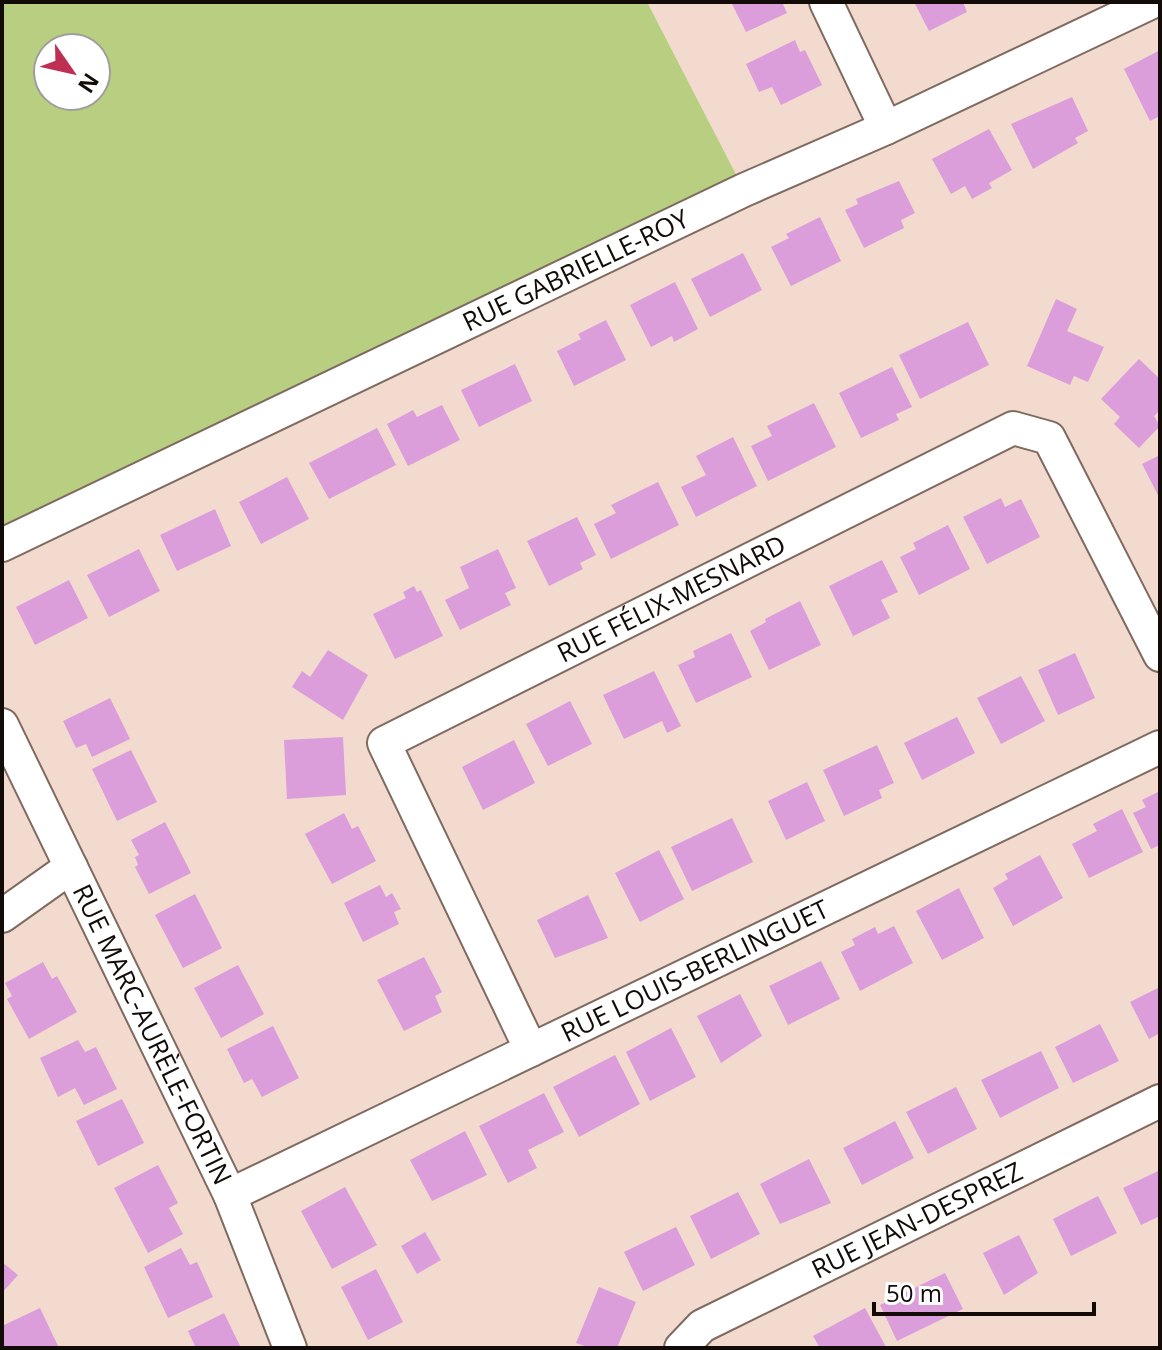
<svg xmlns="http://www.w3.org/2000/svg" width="1162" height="1350" viewBox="0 0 1162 1350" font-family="'Open Sans',sans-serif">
<rect width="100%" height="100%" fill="#f2dacf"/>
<path fill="#b8cf82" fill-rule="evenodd" d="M2 2H647L744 190 2 545ZM48 48H96V96H48Z"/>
<path fill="#db9edb" d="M731 2H782L787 13 746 32Z
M914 2H963L967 12 929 31Z
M795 40 800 52 805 50 822 85 781 105 772 87 759 92 746 64Z
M1160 50V116L1150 121 1124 69Z
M1072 97 1088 131 1075 138 1078 143 1033 169 1011 124Z
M989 129 1012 170 989 183 992 188 972 199 965 186 951 194 932 159Z
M899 181 915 213 901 220 904 228 864 248 845 210 858 204 856 199Z
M820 217 841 261 791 286 771 247 789 238 786 234Z
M743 253 762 290 710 317 691 279Z
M675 282 698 329 674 342 672 336 651 347 630 305Z
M1056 299 1077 309 1067 331 1104 347 1088 382 1074 376 1070 385 1027 366Z
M606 320 626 360 574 386 557 351 581 339 578 334Z
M968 322 989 365 920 399 899 355Z
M1139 359 1160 379V410L1154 416 1160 426 1139 448 1114 424 1120 417 1101 399Z
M515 364 532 401 479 427 461 390Z
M892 367 912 407 896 414 899 420 861 438 839 393Z
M814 403 836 447 768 481 751 446 772 436 767 426Z
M442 405 460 440 408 466 387 424 413 410 417 417Z
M377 428 396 465 329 499 309 463Z
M733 437 757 486 696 517 681 487 706 475 696 456Z
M1160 455V499L1142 464Z
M287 477 309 519 261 544 239 502Z
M658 482 679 525 611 559 594 524 616 513 611 505Z
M1001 498 1005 507 1021 499 1040 537 987 564 963 517Z
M215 509 231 546 177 571 160 535Z
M577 517 596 555 580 563 583 569 549 586 527 541Z
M948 525 970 569 919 595 900 557 916 549 913 543Z
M139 549 160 591 109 617 87 575Z
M498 549 516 588 505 593 511 605 460 630 445 600 469 588 460 567Z
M882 560 898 592 881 600 890 618 853 636 829 586Z
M69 580 88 618 35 645 16 607Z
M414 586 417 592 421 590 443 636 395 659 373 614 406 598 403 592Z
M800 601 821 645 769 670 750 631 766 622 765 619Z
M731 633 752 677 696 703 678 665 695 657 693 651Z
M328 650 368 675 343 720 292 687 302 671 310 677Z
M1075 653 1095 698 1058 715 1038 670Z
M654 671 681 726 667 733 662 721 624 739 603 695Z
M1021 676 1045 721 1001 744 977 698Z
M110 698 130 739 92 757 86 744 76 748 63 721Z
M570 701 592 744 548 766 526 724Z
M957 717 975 753 922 780 904 743Z
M343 737 346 795 287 799 284 740Z
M514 740 535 783 483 810 462 767Z
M877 745 894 783 879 790 882 798 844 816 823 770Z
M131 750 157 802 117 821 92 769Z
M807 782 825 821 786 840 768 801Z
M1160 791V845L1151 849 1133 813 1146 807 1142 800Z
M1122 809 1143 852 1089 878 1072 844 1097 831 1093 824Z
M344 813 352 829 358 826 376 861 332 884 305 834Z
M732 818 753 862 692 891 671 847Z
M165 822 191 873 149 894 135 867 138 865 135 857 139 855 131 840Z
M659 850 684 899 640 922 615 873Z
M1040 855 1063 898 1013 926 993 888 1008 879 1005 874Z
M380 885 386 897 392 893 401 909 394 912 399 924 363 942 344 903Z
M959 888 984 938 942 960 916 911Z
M195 894 222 948 183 968 155 915Z
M588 895 608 938 555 958 537 920Z
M894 926 913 963 860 991 841 952 855 945 852 939 875 927 878 934Z
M424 957 442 992 435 996 442 1012 404 1031 377 980Z
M821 961 840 999 788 1025 769 986Z
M43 962 52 979 57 976 77 1012 29 1039 7 999 12 996 5 983Z
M238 965 264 1014 221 1038 194 988Z
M1160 987V1033L1149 1039 1130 1002Z
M740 994 762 1036 721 1063 697 1016Z
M1100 1024 1119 1061 1073 1083 1055 1047Z
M273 1026 299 1078 262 1097 252 1079 244 1083 227 1049Z
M671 1028 696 1077 650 1101 626 1052Z
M78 1040 85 1052 96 1047 117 1089 84 1105 75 1088 58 1097 40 1058Z
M1041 1051 1059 1088 1000 1118 981 1080Z
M615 1055 640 1104 579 1137 553 1087Z
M956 1087 977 1129 928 1154 906 1112Z
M544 1093 564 1132 528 1150 537 1168 508 1183 479 1126Z
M122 1099 144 1143 98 1166 76 1121Z
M895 1121 914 1158 862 1185 843 1148Z
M465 1131 487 1175 432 1201 410 1160Z
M809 1159 831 1203 780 1224 760 1184Z
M158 1165 178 1203 169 1208 183 1234 148 1253 114 1188Z
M1160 1170V1216L1141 1225 1123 1188Z
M345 1187 377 1245 332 1269 301 1211Z
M738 1192 760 1234 711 1259 690 1216Z
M1098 1196 1117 1233 1071 1256 1053 1219Z
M676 1227 695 1265 643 1291 624 1252Z
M425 1232 441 1260 417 1274 401 1246Z
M1019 1235 1038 1273 1004 1295 983 1253Z
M181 1248 190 1265 197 1262 213 1297 168 1318 144 1267Z
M2 1262 18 1275 2 1293Z
M376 1269 403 1322 368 1340 341 1287Z
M945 1273 963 1309 897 1341 880 1305Z
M599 1287 636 1302 617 1348H590L576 1343Z
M40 1308 59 1348H3L2 1326Z
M865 1308 886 1347 820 1348 813 1336Z
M224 1313 241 1348H196L188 1331Z"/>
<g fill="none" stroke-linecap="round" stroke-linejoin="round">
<g stroke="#7f6a60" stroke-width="36">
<g id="minor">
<path d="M826 2 886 128"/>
<path id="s1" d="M2 545 744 190 886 128 1152 2"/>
<path id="s2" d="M2 725 230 1195 290 1348"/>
<path d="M2 916 71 867"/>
<path id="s3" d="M531 1050 384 743 1013 428 1049 438 1160 655"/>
<path id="s4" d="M230 1195 1160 747"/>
<path id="s5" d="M681 1348 702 1326 1160 1101"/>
</g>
</g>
<use href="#minor" stroke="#fff" stroke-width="32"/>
</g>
<g text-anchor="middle" stroke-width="7" stroke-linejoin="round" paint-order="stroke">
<g font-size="26" fill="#120b07" stroke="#fff">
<text dy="9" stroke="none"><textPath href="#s1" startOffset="636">RUE GABRIELLE-ROY</textPath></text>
<text dy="9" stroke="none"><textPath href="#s3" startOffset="662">RUE FÉLIX-MESNARD</textPath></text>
<text dy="9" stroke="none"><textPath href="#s4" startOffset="516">RUE LOUIS-BERLINGUET</textPath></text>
<text dy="9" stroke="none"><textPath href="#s2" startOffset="344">RUE MARC-AURÈLE-FORTIN</textPath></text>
<text dy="9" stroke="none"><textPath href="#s5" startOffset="270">RUE JEAN-DESPREZ</textPath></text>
</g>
</g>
<rect width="1162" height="1350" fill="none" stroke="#120b07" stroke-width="8"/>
<g transform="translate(72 72) rotate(124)"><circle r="38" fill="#ffffff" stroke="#a09d9c" stroke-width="2"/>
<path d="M0-6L14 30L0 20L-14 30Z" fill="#be2f53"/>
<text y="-12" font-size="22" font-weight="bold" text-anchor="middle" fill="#120b07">N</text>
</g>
<path d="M874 1302v12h220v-12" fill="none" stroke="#120b07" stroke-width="4"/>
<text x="886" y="1302" font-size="24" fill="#120b07" stroke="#ffffff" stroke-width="6" paint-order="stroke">50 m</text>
</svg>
